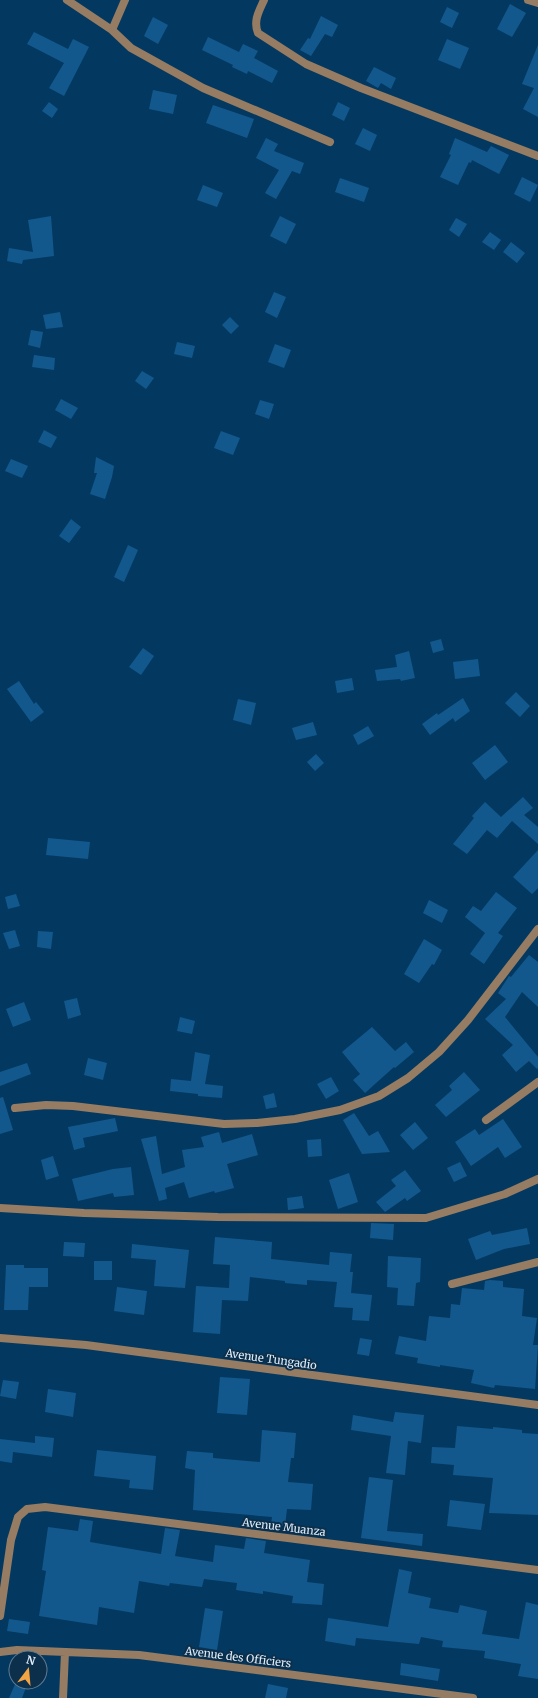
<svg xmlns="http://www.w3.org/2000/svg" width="538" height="1698" viewBox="0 0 538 1698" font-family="Merriweather,serif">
<rect width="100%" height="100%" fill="#033961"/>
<path fill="#13588d" d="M510 4 526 13 512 37 497 29Z
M447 7 459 13 452 28 440 22Z
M321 16 338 25 332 37 325 34 311 56 300 50 308 38 310 39Z
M153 17 168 25 158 44 144 36Z
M34 32 68 49 73 39 89 47 64 96 49 88 64 63 27 44Z
M208 37 239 52 243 44 258 51 254 58 278 71 272 83 248 71 247 74 232 67 233 65 202 50Z
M447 39 469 48 460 69 438 60Z
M538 45V117L523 109 534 88 522 84Z
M374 67 396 78 391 89 381 83 378 88 366 81Z
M153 90 177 95 173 114 149 109Z
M49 102 58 109 52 118 42 111Z
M338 102 350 108 344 121 332 115Z
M213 105 254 119 247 138 206 123Z
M363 128 377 135 370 151 355 144Z
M266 138 278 144 274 151 304 163 300 174 292 171 276 199 265 193 279 170 256 158Z
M455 138 487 152 491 146 509 155 499 174 472 160 471 163 469 162 458 185 440 177 451 155 449 154Z
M522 177 538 185 530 202 514 194Z
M340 178 369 188 364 202 335 192Z
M203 185 223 193 217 207 197 200Z
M51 216 54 256 23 260 22 264 7 261 9 248 33 252 28 220Z
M280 216 296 224 286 244 270 236Z
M456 218 467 224 459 237 449 230Z
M490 232 501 240 494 250 482 242Z
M511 242 525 253 517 263 503 252Z
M274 292 286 297 277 318 265 312Z
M60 312 63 327 46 329 43 315Z
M230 317 239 326 231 334 222 325Z
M31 330 43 332 40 348 28 345Z
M177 342 195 346 192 358 174 354Z
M275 344 291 350 284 368 268 362Z
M34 355 55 358 54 370 32 367Z
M142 371 154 378 146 389 135 381Z
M61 399 78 408 71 419 55 410Z
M260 400 274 404 269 419 255 414Z
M44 430 57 437 51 448 38 442Z
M221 431 240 438 233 455 214 448Z
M96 457 114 466 112 477 105 499 90 494 97 473H94Z
M11 459 28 466 22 478 5 471Z
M71 519 81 527 69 543 59 536Z
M128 545 138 550 124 582 114 577Z
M441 639 444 650 433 653 430 642Z
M143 648 154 656 141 675 129 667Z
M409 651 415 678 401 681 400 679 377 681 375 670 397 667 395 655Z
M478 659 480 676 455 679 453 662Z
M352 678 354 690 337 693 335 681Z
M19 681 34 704 36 702 44 712 31 722 7 689Z
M516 692 530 706 520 717 505 703Z
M463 698 470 711 455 722 453 718 430 735 422 724 437 713 438 715Z
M238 699 256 703 251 725 233 720Z
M313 722 317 735 296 740 292 728Z
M368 726 374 736 358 745 353 735Z
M495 745 508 762 485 780 472 763Z
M316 754 324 763 315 771 307 762Z
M523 797 533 808 524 815 538 827V844L512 821 497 838 487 830 467 854 453 844 474 818 472 816 485 802 501 817Z
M48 838 90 842 88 859 46 855Z
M538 850V888L532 894 513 877Z
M496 892 517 908 498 933 503 936 484 964 470 954 485 933 465 917 473 906 481 911Z
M16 894 20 906 8 909 5 897Z
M429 900 448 910 442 923 423 913Z
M15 930 20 946 9 949 3 933Z
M38 931 53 932 51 949 37 947Z
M424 939 442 950 434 965 432 964 419 983 404 974Z
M529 955 538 962V1007L522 992 505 1017 538 1057V1068L537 1069 529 1061 516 1072 502 1055 513 1045 485 1019 506 999 498 993 509 976 511 977Z
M77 998 81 1015 68 1019 64 1001Z
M24 1002 31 1020 13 1027 6 1009Z
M180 1017 195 1021 192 1034 177 1031Z
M372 1027 395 1051 406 1042 414 1052 395 1068 394 1067 365 1093 353 1080 360 1074 342 1052Z
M195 1052 210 1055 205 1084 223 1086 222 1098 198 1096V1094L170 1091 171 1079 191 1081Z
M88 1058 107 1063 103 1080 84 1075Z
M27 1063 31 1074 0 1086V1072Z
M464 1072 480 1090 446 1117 435 1105 452 1090 449 1086Z
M331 1077 339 1091 326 1099 317 1084Z
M274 1093 277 1107 266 1109 263 1096Z
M3 1097 13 1130 0 1134V1098Z
M354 1113 369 1136 378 1131 390 1152 362 1154 343 1120Z
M115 1118 118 1131 83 1138 85 1147 74 1150 68 1127Z
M503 1119 522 1147 505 1158 498 1147 471 1166 455 1142 475 1129 479 1135Z
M415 1122 428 1138 413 1150 400 1135Z
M219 1132 222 1143 252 1134 258 1155 227 1164 234 1188 215 1193 214 1191 189 1198 184 1182 165 1188 167 1199 159 1201 141 1139 156 1136 162 1174 185 1167 182 1150 204 1147 201 1137Z
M321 1139 322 1156 308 1157 307 1140Z
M53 1156 59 1176 46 1180 41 1160Z
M460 1162 467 1176 454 1182 447 1168Z
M131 1167 134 1195 114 1197 113 1193 78 1201 72 1179 113 1169Z
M405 1170 421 1191 407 1201 405 1198 385 1212 376 1202 396 1186 391 1180Z
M349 1173 358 1202 338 1209 329 1180Z
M302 1196 304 1208 288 1210 287 1198Z
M371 1223 394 1224 393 1240 370 1238Z
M527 1228 530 1244 504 1249 476 1260 468 1239 490 1231 492 1235Z
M215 1237 272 1242 271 1259 329 1265 330 1252 352 1254 350 1272H353L351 1293 372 1295 369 1321 352 1320 353 1308 334 1307 337 1282 307 1280V1285L285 1283V1281L250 1277 248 1301 222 1300 220 1334 193 1332 196 1286 229 1288 230 1265 213 1264Z
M64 1242 85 1243 84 1257 63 1256Z
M132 1244 189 1250 185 1288 154 1286 156 1260 131 1258Z
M388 1256 421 1258 420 1282 416 1283 414 1306 397 1305 398 1288 387 1287Z
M94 1261H112V1280H94Z
M6 1265H24V1268H48V1287H29L28 1310H4Z
M490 1280 503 1281V1287L524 1289 522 1316 537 1318 533 1345H538L535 1389 495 1385 494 1388 471 1383 474 1370 440 1365V1367L417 1363 418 1358 395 1354 399 1336 426 1341 429 1316 450 1318 451 1304 460 1305 462 1288 484 1290 485 1281Z
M117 1287 147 1291 144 1315 114 1311Z
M360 1338 372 1340 369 1356 357 1354Z
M220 1377 250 1379 247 1415 217 1413Z
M3 1380 19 1382 16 1399 0 1396Z
M48 1389 76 1393 73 1417 45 1412Z
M395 1412 424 1415 421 1443 408 1441 405 1475 386 1473 391 1436 351 1430 353 1415 393 1422Z
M457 1426 493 1429V1427L522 1430V1433L538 1434V1515L489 1513 493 1478 453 1475 454 1465 431 1463 432 1447 455 1448Z
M262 1430 296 1433 294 1458H291L288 1482 313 1484 311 1510 287 1509 285 1526 271 1524 272 1517 193 1510 195 1470 185 1468 187 1451 213 1453V1458L260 1462Z
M35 1436 54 1438 52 1457 13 1452 12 1463 0 1461V1439L35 1443Z
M97 1450 156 1456 153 1490 129 1488 130 1480 94 1476Z
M369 1477 393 1480 387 1531 423 1534 422 1546 361 1538Z
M450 1500 485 1504 481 1530 447 1526Z
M80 1519 93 1521 90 1542 161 1554 165 1528 180 1530 175 1556 213 1562 215 1545 244 1549 246 1538 266 1541 264 1553 310 1560 307 1582 324 1584 322 1605 292 1603 293 1596 263 1591V1594L236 1590 237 1583 204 1579 202 1587 170 1583 169 1586 139 1581 134 1613 99 1607 97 1625 39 1616 46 1571 42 1570 48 1527 78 1531Z
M399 1569 412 1572 408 1593 431 1598 429 1608 458 1613 460 1605 487 1611 482 1634 519 1639 526 1602 538 1605V1679L518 1676 521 1664 484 1658 485 1651 442 1647 443 1641 421 1637 419 1644 356 1638 355 1646 325 1641 328 1618 388 1627Z
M205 1608 223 1611 217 1650 199 1647Z
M9 1619 30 1622 28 1634 7 1631Z
M401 1663 440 1669 438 1681 400 1675Z
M16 1682H28L22 1698H9Z
M268 1684 288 1688 286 1698H265Z"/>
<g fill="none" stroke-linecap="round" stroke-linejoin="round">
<path stroke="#967c62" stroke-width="8" d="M67 0 112 30 131 48 203 88 330 142
M264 0C259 11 253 21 258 33L306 64 361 88 538 156
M528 0 538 3
M112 30 125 0
M15 1108 46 1105 73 1106 224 1124 257 1123 295 1119 340 1110 379 1096 408 1078 439 1052 468 1020 538 929
M486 1120 538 1082
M0 1208 84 1213 218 1217 426 1218 505 1194 538 1179
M452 1284 538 1262
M0 1338 86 1345 538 1405
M0 1616 11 1540 18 1517 27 1509 45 1507 538 1570
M0 1652 17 1650 139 1655 473 1698
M63 1698 65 1652"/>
</g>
<g text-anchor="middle" stroke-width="4" stroke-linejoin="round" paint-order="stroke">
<g font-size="11" fill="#e0edf9" stroke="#0c2f4b">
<text transform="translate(271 1359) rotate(8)" y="4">Avenue Tungadio</text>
<text transform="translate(284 1527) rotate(7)" y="4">Avenue Muanza</text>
<text transform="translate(238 1657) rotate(7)" y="4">Avenue des Officiers</text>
</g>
</g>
<g transform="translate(28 1670) rotate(16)"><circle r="19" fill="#0c2f4b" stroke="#617b91"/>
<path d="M0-3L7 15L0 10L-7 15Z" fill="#f4a443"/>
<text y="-6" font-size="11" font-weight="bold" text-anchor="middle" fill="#e0edf9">N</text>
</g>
</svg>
